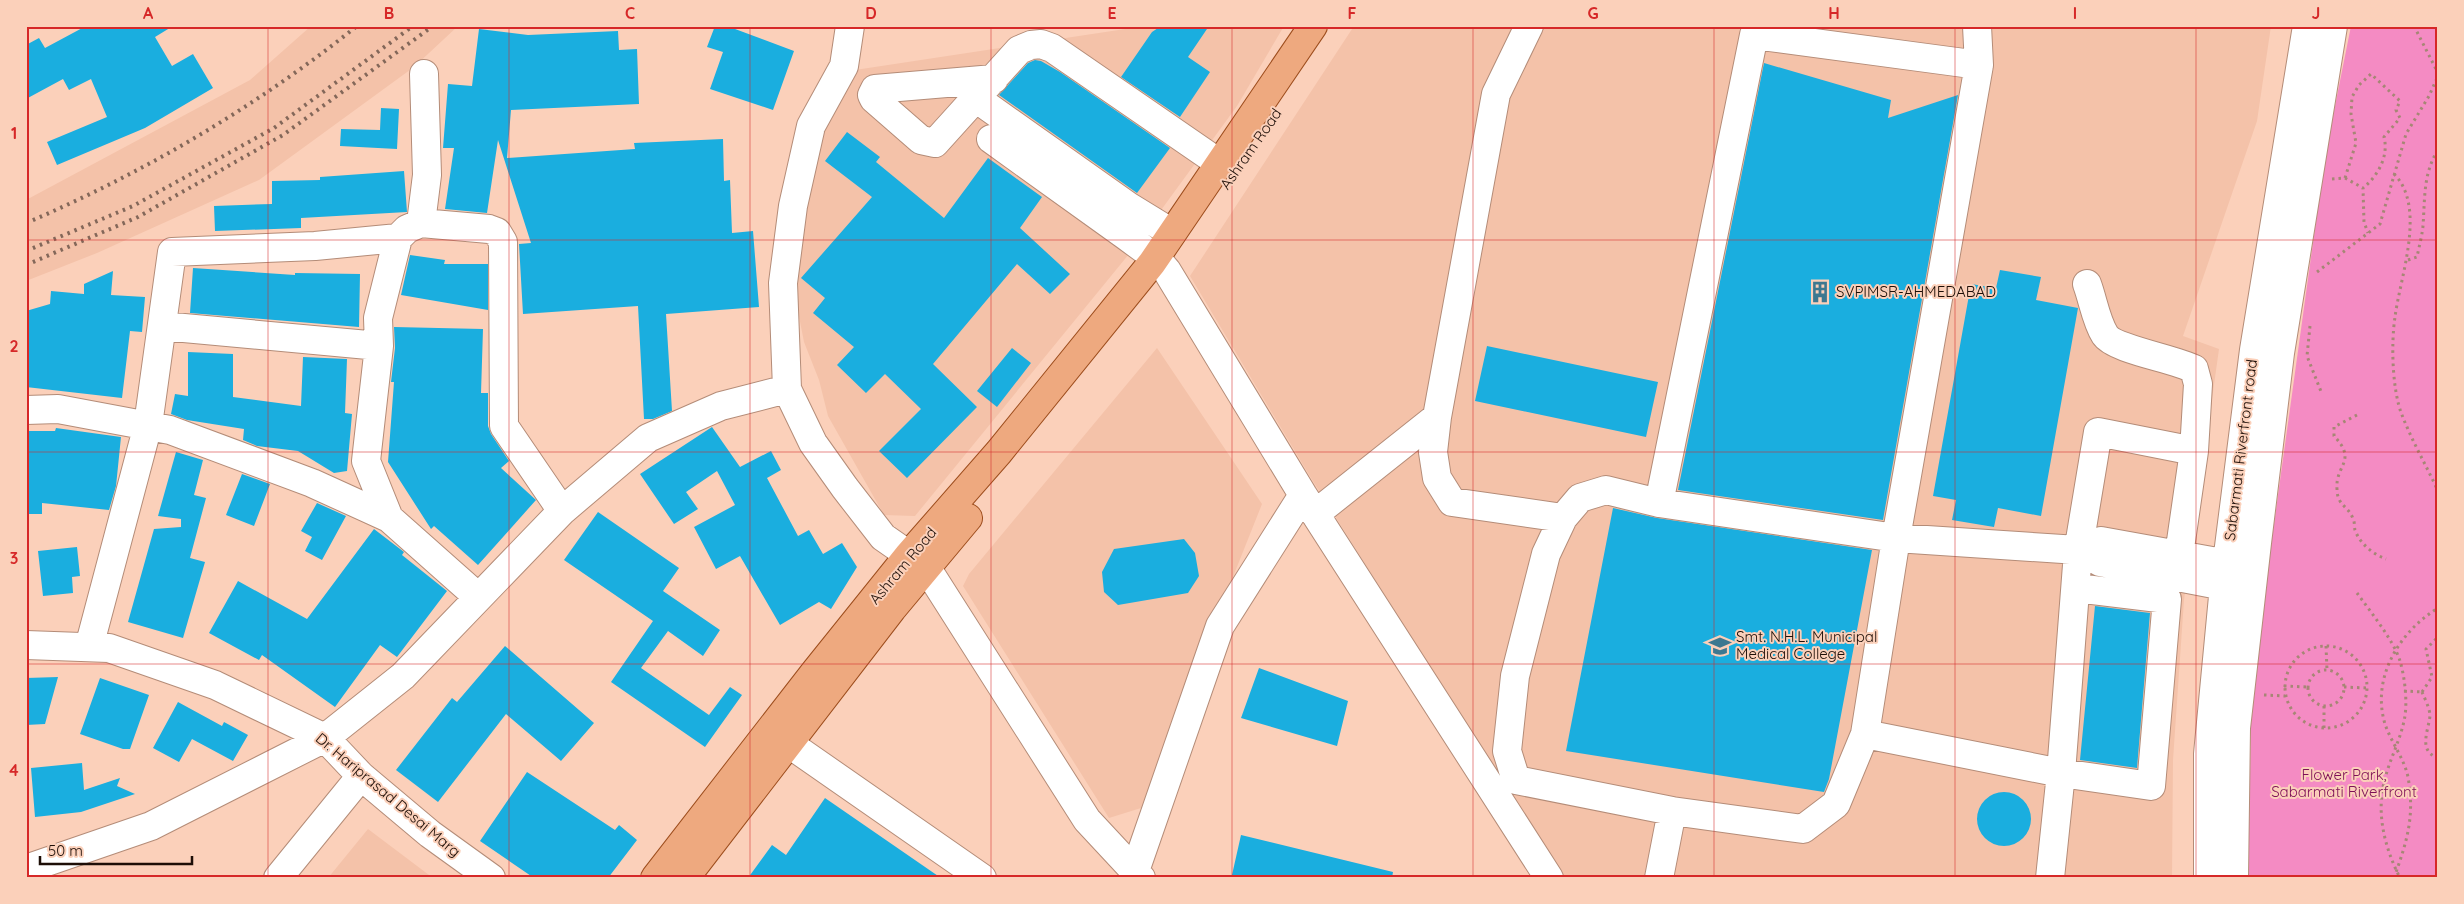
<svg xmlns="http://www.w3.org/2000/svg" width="2464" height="904" viewBox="0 0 2464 904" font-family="Quicksand,sans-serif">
<rect width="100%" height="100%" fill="#fbd0ba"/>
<path fill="#f4c2a9" d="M311 26H458L414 67 259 180 97 253 26 281V200L250 80Z
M1145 26H1284L1237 106 1129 254 915 516 884 515 828 416 819 380 804 342 795 296 810 159 830 110 855 70Z
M1354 26H2271L2257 121 2183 336 2219 349 2184 600 2173 760 2172 878H1563L1311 478 1190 276Z
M1157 348 1262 504 1141 808 1109 818 963 586 969 574Z
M368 829 433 878H328Z"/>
<path fill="#f48bc3" d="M2351 26H2438V878H2248L2251 724 2270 553 2325 156Z"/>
<path fill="#1aaedf" d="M86 26H173L155 37 172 66 193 54 213 88 145 128 57 165 47 142 107 117 91 79 69 90 63 79 26 99V45L39 38 45 48Z
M715 26H727L794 51 773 110 710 89 723 52 707 47Z
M1161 26H1209L1188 57 1210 72 1180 117 1121 77 1152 32Z
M479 29 528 35 618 31 619 50 637 49 639 104 511 110 507 158 635 149 634 143 723 139 724 181 730 180 732 233 753 231 759 307 666 314 672 411 653 419H644L638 306 523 314 519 244 531 243 498 140 487 213 445 209 454 148H443L448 84 472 86Z
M1035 60 1041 61 1060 72 1170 148 1137 193 999 95 1028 63Z
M1764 63 1891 100 1888 118 1958 95 1883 520 1678 490Z
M381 108 399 109 397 149 340 146 341 129 380 130Z
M847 132 880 157 876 162 944 218 988 158 1042 197 1020 228 1070 274 1050 294 1017 264 933 364 977 407 907 478 879 451 921 409 885 374 866 393 837 365 854 347 813 313 825 298 801 278 872 197 825 161Z
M404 171 407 212 301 218V228L215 231 214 206 272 204V181L320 180V177Z
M410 255 445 260 444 264H488V310L401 295Z
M193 268 295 275V273L360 274 359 327 190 313Z
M2000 270 2041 277 2036 300 2078 308 2041 516 1998 508 1994 527 1952 520 1956 500 1933 496 1971 284 1996 288Z
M113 271 111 295 145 297 142 332 130 331 122 398 26 387V311L50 304 51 291 84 294V284Z
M394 327 483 329 481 393H488V426L491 434 509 461 501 468 536 500 478 565 434 526 431 529 388 462 394 382H391L395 348Z
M1487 346 1658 382 1646 437 1475 401Z
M1012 348 1031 363 997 407 977 391Z
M188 352 233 354V397L301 406 303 357 347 359 345 413 352 414 347 471 334 473 298 451 257 446 243 440 244 429 187 420 171 414 175 394 188 396Z
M712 427 740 467 771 451 781 470 767 478 798 536 809 530 823 554 842 543 857 567 831 609 819 602 780 625 740 556 716 569 694 527 735 505 717 471 686 492 698 509 674 524 640 474Z
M56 428 121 437 116 486 109 510 42 503V514H26V431H55Z
M176 452 203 460 194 495 206 498 190 558 205 562 183 638 128 622 154 529 181 527V519L158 516Z
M242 474 270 484 254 526 226 515Z
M317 503 346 516 322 560 305 551 312 537 301 531Z
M1613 508 1657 518 1872 550 1829 779 1824 792 1566 751Z
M598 512 679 568 663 591 720 630 703 656 668 631 641 668 709 715 730 687 742 695 705 747 611 682 653 621 564 560Z
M374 529 404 552 402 555 447 591 397 657 380 645 335 707 262 655 259 660 209 633 238 581 307 619Z
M1184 539 1195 553 1199 576 1188 593 1118 605 1104 592 1102 572 1114 549Z
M77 547 80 576 72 577 73 593 43 596 38 551Z
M2095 606 2150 613 2137 768 2080 760Z
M505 646 594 723 561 761 506 714 438 802 396 770 452 698 457 702Z
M1259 668 1348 701 1337 746 1241 718Z
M58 677 45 724 26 725V678Z
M100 678 149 695 130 749H123L80 734Z
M178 702 222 726 224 722 248 735 233 761 192 739 179 762 153 748Z
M82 763 84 790 120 778 117 786 135 794 81 812 35 817 31 768Z
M527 772 615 830 619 825 637 840 608 878H534L480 841Z
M1977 819a27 27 0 1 1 54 0a27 27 0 1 1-54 0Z
M825 798 941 878H748L772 845 786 855Z
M1241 835 1393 872 1392 878H1248L1232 875Z"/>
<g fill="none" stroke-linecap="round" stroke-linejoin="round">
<g stroke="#b48c78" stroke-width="30">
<path id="minor" d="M850 26 844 66 811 126 793 206 783 283 787 389 813 443 845 488 883 537 926 567 1087 820 1141 878
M1977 26 1979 65
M994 79 875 89 872 95 874 99 921 140 935 143 1019 50 1031 45 1041 44 1052 48 1219 163
M977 99 1128 206 1172 233
M991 139 1126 236 1156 258 1167 271 1303 495 1549 878
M421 223 427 175 424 74
M2087 284C2093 300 2096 321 2105 335 2114 349 2175 359 2194 369L2198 384 2194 451
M162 326 379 346
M26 410 58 409 170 430 312 483 389 518 478 597
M1437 417 1433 452 1437 478 1452 502 1563 518 1546 554 1515 676 1507 751 1516 780 1672 811 1659 878
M1659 503 1754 35 1979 65 1896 538 1865 734
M1315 514 1437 417 1496 94 1529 26
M389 518 366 461 379 346 378 318 398 238 407 229 421 223 489 229 497 232 503 242 504 426 562 511
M1563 518 1580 498 1606 490 1659 503 1896 538 2078 550 2101 541 2245 567
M2078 550 2100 562 2224 586
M26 645 109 648 215 685 325 738 361 776 430 834 491 878
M89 647 148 425 172 252 315 246 398 238
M788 743 982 878
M1672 811 1803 829 1836 804 1865 734 2061 773 2151 786 2167 599 2076 588
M26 869 151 826 325 738 403 676 562 511 648 438 721 406 787 389
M1135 871 1220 626 1303 495
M278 878 361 776
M2050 878 2061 773 2078 552 2098 432 2194 451 2179 555
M2208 878V754L2224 586 2254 350 2307 26
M2234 878 2236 728 2257 543 2280 353 2333 26"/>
</g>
<g stroke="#9d4d1d" stroke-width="30">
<path id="major" d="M655 878 814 673 908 556 999 452 1152 263 1313 26
M685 878 892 609 968 518"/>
</g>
<path stroke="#a68675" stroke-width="3" stroke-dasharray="2.5 4" stroke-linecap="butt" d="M2414 26 2438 73
M2394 174C2427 207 2400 277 2395 317 2391 343 2392 390 2402 415 2412 441 2426 465 2438 491
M2345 178 2356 143 2351 114 2352 97 2359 85 2371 74 2400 101 2396 110 2400 118 2384 137C2389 156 2378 176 2363 188
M2332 179 2345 178 2363 188 2364 222 2368 233
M2408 260 2417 257C2419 247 2422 236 2423 226 2425 199 2423 173 2438 150
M2317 272 2380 224 2406 134 2429 96 2438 76
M2310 326 2307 356 2322 394
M2357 415 2334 427V436C2358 461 2335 465 2337 489 2337 506 2349 506 2353 519 2355 522 2354 527 2355 530 2360 544 2373 554 2386 559
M2357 593C2370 611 2394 641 2400 661 2405 678 2408 704 2404 721 2400 740 2391 757 2386 775 2375 811 2384 846 2400 878
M2326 646 2327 670
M2285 687a41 41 0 1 1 82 0a41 41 0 1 1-82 0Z
M2308 688a18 18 0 1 1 36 0a18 18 0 1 1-36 0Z
M2284 686 2308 687
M2344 687 2367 688
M2404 691 2422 692
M2422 692C2425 699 2430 709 2430 716 2428 732 2418 751 2438 758
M2422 692 2432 677 2426 649 2438 637
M2264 695 2285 696
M2324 706V728
M2394 878C2407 841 2415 817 2408 777 2404 758 2391 742 2385 724 2371 678 2399 632 2438 608"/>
<use href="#minor" stroke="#fff" stroke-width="28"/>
<use href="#major" stroke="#eea97f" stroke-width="28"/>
<path stroke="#836759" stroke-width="4" stroke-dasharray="2.5 5" stroke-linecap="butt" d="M26 223C144 173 257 106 357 26
M26 251 133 206 274 128 413 26
M26 265 138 217 283 135 433 26"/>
</g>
<path fill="none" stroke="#d62828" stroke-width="1" stroke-opacity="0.55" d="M268 26V878M509 26V878M750 26V878M991 26V878M1232 26V878M1473 26V878M1714 26V878M1955 26V878M2196 26V878M26 240H2438M26 452H2438M26 664H2438"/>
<defs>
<g id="building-bare" transform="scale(1.725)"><path d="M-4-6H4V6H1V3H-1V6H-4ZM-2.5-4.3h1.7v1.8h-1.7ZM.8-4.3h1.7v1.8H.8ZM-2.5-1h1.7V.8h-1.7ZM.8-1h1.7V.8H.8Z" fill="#3d7890" stroke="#fbd0ba" stroke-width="2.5" paint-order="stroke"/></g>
<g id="university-bare" transform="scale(1.725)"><path d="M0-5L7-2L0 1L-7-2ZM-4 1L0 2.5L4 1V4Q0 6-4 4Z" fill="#3d7890" stroke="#fbd0ba" stroke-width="2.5" paint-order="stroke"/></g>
</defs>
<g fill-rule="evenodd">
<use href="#building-bare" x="1820" y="292"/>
<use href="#university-bare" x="1720" y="646"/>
</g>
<g text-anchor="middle" stroke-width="4" stroke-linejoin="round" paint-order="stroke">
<g font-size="15" fill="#1d0e07" stroke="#fbd0ba">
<text transform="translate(1251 149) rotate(-55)" y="5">Ashram Road</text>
<text transform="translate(2241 450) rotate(-83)" y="5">Sabarmati Riverfront road</text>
<text transform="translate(903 566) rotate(-50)" y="5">Ashram Road</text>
<text transform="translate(388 795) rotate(40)" y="5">Dr. Hariprasad Desai Marg</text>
</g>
<g font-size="15" fill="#1d0e07" stroke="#fbd0ba" text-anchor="start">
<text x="1836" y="297">SVPIMSR-AHMEDABAD</text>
<text x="1736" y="642">Smt. N.H.L. Municipal<tspan x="1736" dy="17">Medical College</tspan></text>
</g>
<g font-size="15" fill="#7e1057" stroke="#fbd0ba">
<text x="2344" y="780">Flower Park,<tspan x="2344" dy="17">Sabarmati Riverfront</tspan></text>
</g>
</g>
<rect width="2464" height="904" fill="none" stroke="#fbd0ba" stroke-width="55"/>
<path d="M40 856v8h152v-8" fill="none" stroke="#1d0e07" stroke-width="2.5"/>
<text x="48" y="856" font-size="15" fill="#1d0e07" stroke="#fbd0ba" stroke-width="4" paint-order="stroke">50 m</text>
<rect x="28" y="28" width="2408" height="848" fill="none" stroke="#d62828" stroke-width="2"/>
<g font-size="16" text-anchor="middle" font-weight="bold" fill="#d62828">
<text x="148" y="19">A</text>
<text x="389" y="19">B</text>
<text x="630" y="19">C</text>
<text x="871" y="19">D</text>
<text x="1112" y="19">E</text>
<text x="1352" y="19">F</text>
<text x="1593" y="19">G</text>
<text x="1834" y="19">H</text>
<text x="2075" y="19">I</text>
<text x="2316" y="19">J</text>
<text x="14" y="139">1</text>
<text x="14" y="352">2</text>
<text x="14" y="564">3</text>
<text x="14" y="776">4</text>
</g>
</svg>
